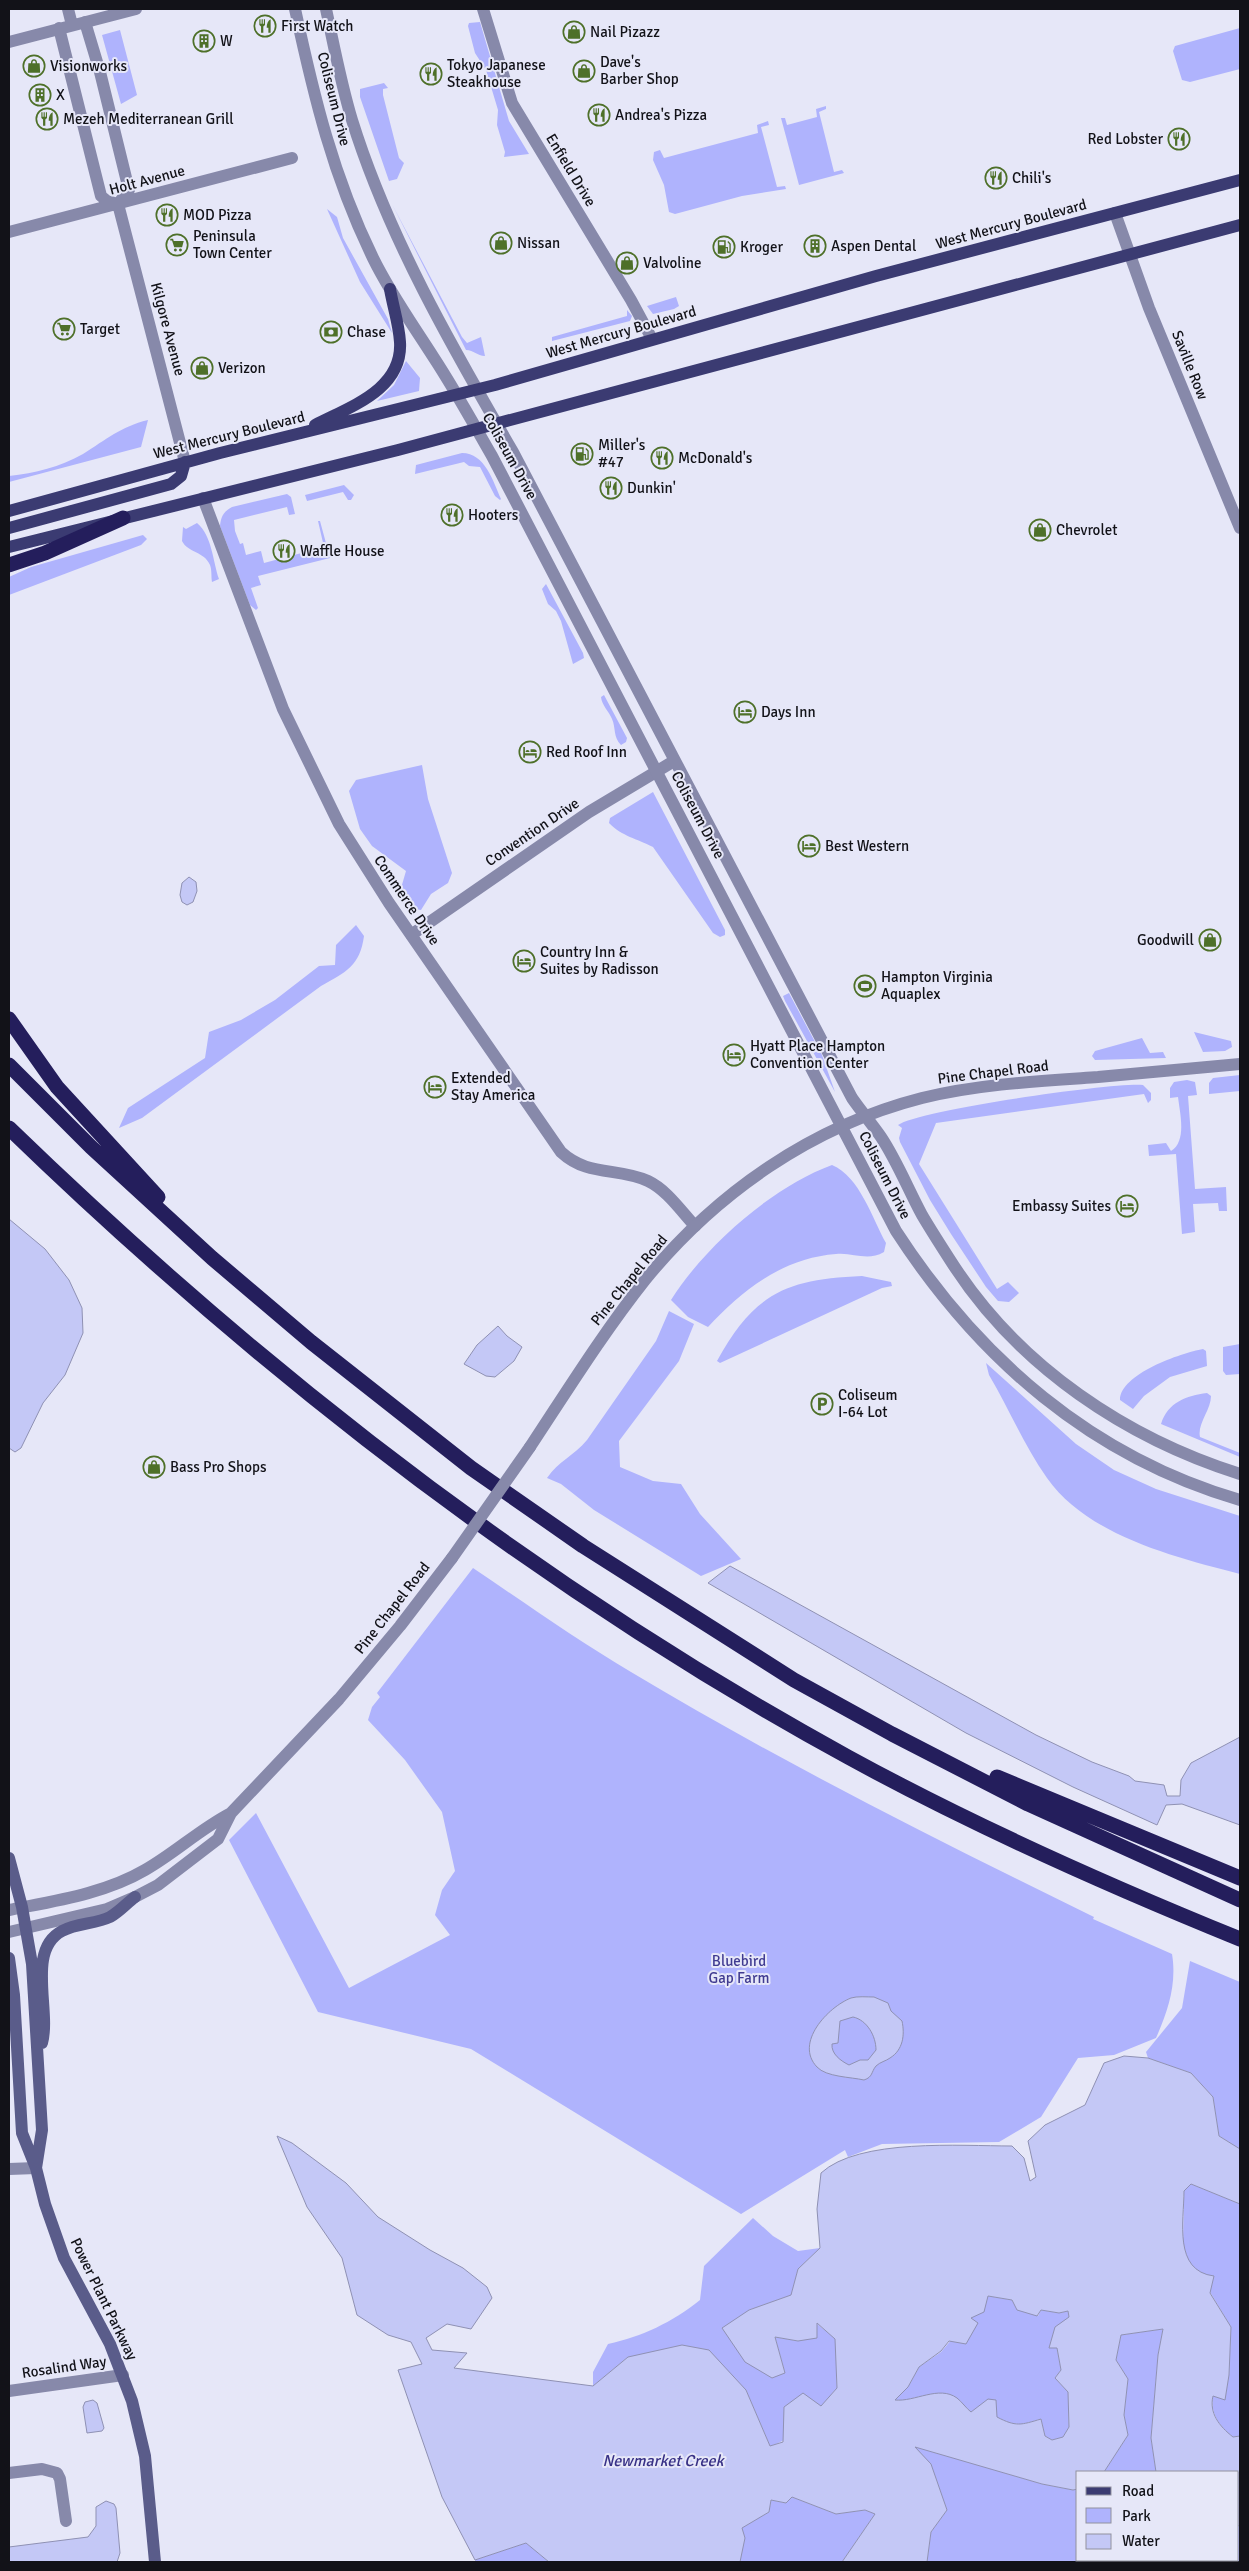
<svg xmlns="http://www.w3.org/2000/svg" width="1249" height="2571" viewBox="0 0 1249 2571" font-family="Signika,sans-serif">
<rect width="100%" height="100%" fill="#e6e7f8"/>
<path fill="#afb3fd" d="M480 22 509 121 529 154 504 157 505 152 497 125 498 110 486 70 475 53 468 26 469 23Z
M1240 28V69L1190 82 1182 80 1173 51 1175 46Z
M120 30 137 95 121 104 102 35Z
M384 83 388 88 383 89V95L399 158 404 163 397 179 389 181 360 97V89Z
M826 106V109L819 112 834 172 842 170 844 173 799 185 781 118H785L787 125 817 117 816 109Z
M768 121 769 125 761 127 777 187 785 186 786 189 742 196 675 214 669 212 664 185 653 160 654 152 660 150 664 158 758 133 757 125Z
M392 204 462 337 467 343 481 337 485 356C477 356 474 350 466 350Z
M327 209 337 217 343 238 388 319 392 333 360 282Z
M676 297 679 306 674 309 653 314 647 306Z
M627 310 632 316 630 321 552 341V337L627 316Z
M406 361 420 378 419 391 377 401 394 385Z
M148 420 141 447 9 482V476C35 473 60 467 83 454 107 439 120 427 148 420Z
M462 453C485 453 493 481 501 499L500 500 495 496 480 467 469 466 464 462 415 474 416 465Z
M344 485 354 495 351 500H348L343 492 307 501 305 495Z
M287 494 291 497 295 514 289 515 287 507 234 520 235 531 240 544 243 543 246 555 261 551 264 563 324 547 318 521H320L330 558 258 576 261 585 251 588 258 608 256 610 250 605 220 526C221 517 223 512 232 507Z
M197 523C212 535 213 562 219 579L212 582C211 576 212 570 210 565 204 551 188 553 182 541L183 527 186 529Z
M143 535 147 539 141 545 9 595V577L31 567Z
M546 584 583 653 584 658 573 664 561 621 556 611 548 604 542 589Z
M604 695 627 738 626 742 621 745C613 737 616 728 612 719 609 711 602 706 601 697Z
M422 765 428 799 452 873 448 883 431 894 421 910 406 908 399 895 406 871 372 846 360 829 349 791 356 780Z
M653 792 725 930V935L720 937 713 933 653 847C636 838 623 837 609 823L610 818Z
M356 925 364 936C360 966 346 972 321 986L142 1118 119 1128 128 1108 205 1058 209 1032 241 1020 275 1000 319 966 335 965 336 945Z
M789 993 822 1055 835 1092 785 1001 783 996Z
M1194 1032 1231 1041 1232 1047 1225 1051 1203 1052Z
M1142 1038 1150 1053 1163 1052 1166 1058 1095 1060 1092 1056 1095 1051Z
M1240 1075V1091L1209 1094V1083L1213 1078Z
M1187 1080 1195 1082 1197 1095 1188 1096 1195 1189 1226 1187 1227 1211H1219L1218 1203 1193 1204 1195 1232 1182 1234 1176 1154 1149 1156 1148 1145 1166 1143 1171 1151C1187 1141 1180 1114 1178 1097L1170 1098V1088L1174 1082Z
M1143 1085 1151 1093V1100L1148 1103 1144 1094 936 1123 919 1164 997 1289 1008 1282 1019 1293 1009 1302 998 1301 986 1287 951 1234 930 1200 900 1142 899 1138 902 1128 898 1125C918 1110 1115 1082 1143 1085Z
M832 1165C860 1177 872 1218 886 1243L884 1252C867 1262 853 1252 836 1254 783 1258 742 1290 708 1327L688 1317 671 1300C705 1246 772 1187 832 1165Z
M862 1276 891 1282 892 1286 882 1288 720 1363 717 1361C754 1293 787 1279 862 1276Z
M669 1311 694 1324 679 1361 619 1441 620 1467 653 1481 681 1484 700 1514 741 1559 701 1576 594 1510 561 1484 547 1478C558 1461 574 1456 587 1440L656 1341Z
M1240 1344V1374L1226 1375 1223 1371V1347Z
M1203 1349 1206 1351 1207 1366 1170 1377 1144 1396 1133 1409 1120 1400C1120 1374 1181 1353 1203 1349Z
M986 1363 1076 1444 1114 1470 1156 1489 1240 1516V1574C1175 1557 1088 1536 1047 1478 1024 1445 1009 1409 989 1375Z
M1207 1393 1211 1396C1211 1410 1197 1424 1200 1437L1240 1453V1457L1161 1424C1168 1402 1186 1396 1207 1393Z
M473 1568C525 1603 577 1640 631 1672 781 1762 937 1840 1094 1917L1093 1919 1172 1954C1177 1984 1168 2011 1156 2038L1114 2055 1078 2058 1041 2117 999 2142 882 2144 848 2157 845 2150 741 2214 471 2049 318 2012 229 1840 256 1813 349 1988 450 1935 435 1915 442 1890 455 1871 442 1812 405 1760 368 1720 372 1707 380 1697 377 1693Z
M1190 1961 1240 1982V2149L1219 2136 1213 2097 1191 2073 1148 2058 1146 2052 1182 2008Z
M1191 2184 1240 2204V2436L1233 2437C1219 2426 1210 2413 1213 2396L1225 2399 1229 2375 1231 2327 1210 2292 1204 2275 1189 2264 1183 2243 1184 2191Z
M753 2218 773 2236 798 2251 820 2248 798 2269 791 2296 749 2310 785 2373 775 2337 798 2341 816 2323 836 2339 837 2388C819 2408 797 2439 770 2446L746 2390 628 2357 593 2386V2372L608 2344C643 2336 671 2323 700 2300L704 2266Z
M988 2296 1012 2300 1038 2316 1041 2310 1059 2313 1068 2311 1069 2317 1050 2348H1057L1061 2370 1055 2378 1068 2392 1069 2427 1063 2437 1052 2440 1045 2436 1041 2419C1021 2425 1016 2427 996 2417V2400H988L971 2412C936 2378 932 2402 895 2400L908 2387 919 2367 941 2352Z
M1163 2329 1158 2355 1151 2438 1156 2472H1104L1128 2435 1124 2415 1128 2379 1116 2360 1121 2335Z
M914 2446 1042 2484 1073 2490 1078 2489V2560H1238V2526L1240 2525V2562H927L931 2532 947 2510Z
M792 2497 836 2514 865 2510 875 2514 842 2562H740L741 2528 769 2512 771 2500 786 2503Z
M526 2543 549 2562H476L475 2560Z"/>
<path fill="#c4c8f6" stroke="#8f91b3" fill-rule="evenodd" d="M189 877 196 882 197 891 193 902 187 905 182 902 180 895 182 883Z
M9 1219 45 1249 69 1280 82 1308 83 1333 65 1375 43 1403 21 1448 15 1452 9 1448Z
M498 1326 507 1336 522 1347 514 1361 495 1377 486 1376 464 1364 477 1345Z
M730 1566 1036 1735 1092 1762 1129 1776 1135 1781 1164 1785 1167 1796H1180L1181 1780 1191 1763 1240 1737V1825L1182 1804 1166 1805 1157 1825 1073 1787 966 1733 708 1583Z
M874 1997 888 2003 891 2011 902 2021C905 2035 903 2050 890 2058 886 2061 880 2062 876 2066 871 2072 873 2077 864 2080 851 2077 826 2077 817 2067 794 2043 828 2007 851 1998 857 1996 867 1997 874 1997ZM853 2017C867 2020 876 2036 876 2050L868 2060H860L849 2065C841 2061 831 2054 832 2044L838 2043 840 2021Z
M1124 2056 1148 2058 1191 2073 1213 2097 1219 2136 1240 2149V2204L1191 2184 1184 2191C1184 2221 1173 2271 1214 2276L1210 2293 1231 2327 1229 2375 1225 2400 1213 2396C1209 2413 1219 2426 1233 2437L1240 2436V2525L1238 2526V2472H1156L1151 2438 1158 2355 1163 2329 1121 2335 1116 2360 1128 2379 1124 2415 1128 2435 1104 2472H1078V2489L1073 2490 1042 2484 915 2447 931 2464 947 2510 931 2532 927 2562H842L875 2514 865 2510 836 2514 792 2497 786 2503 771 2500 769 2512 742 2528 745 2538 740 2562H549L526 2543 475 2560 442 2497 398 2370 422 2364 411 2342 388 2335 357 2315 342 2258 307 2207 277 2136 292 2143 346 2183 378 2217 430 2250 463 2268 487 2287 492 2298 471 2329 447 2324 426 2338 432 2350 467 2353 454 2368 593 2386 628 2357 682 2345 709 2350 746 2390 770 2446 783 2442 784 2407 803 2393 821 2406 837 2388 835 2339 817 2323V2338L798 2341 775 2337 785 2373 772 2378 745 2362 722 2328 749 2310 791 2295 798 2269 820 2248 817 2209 821 2173C859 2138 961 2146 1012 2146L1024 2158 1030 2181 1036 2177 1028 2141 1045 2125 1085 2105 1104 2063ZM988 2296 1012 2300 1017 2310 1037 2316 1041 2310 1059 2313 1068 2311 1069 2317 1055 2327 1049 2348H1057L1061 2370 1055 2378 1068 2392 1069 2427 1063 2437 1052 2440 1045 2436 1041 2419C1021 2425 1016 2427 997 2417L996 2400 988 2399 971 2412C966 2408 962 2402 957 2398 939 2385 915 2402 895 2400L908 2387 919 2367 941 2351 949 2341 966 2344 978 2323 971 2318 984 2312Z
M93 2400 97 2403 104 2428 102 2431 87 2433 83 2407 85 2402Z
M106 2501 114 2504 116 2508 120 2553 117 2562H9V2547L88 2537 96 2526V2507Z"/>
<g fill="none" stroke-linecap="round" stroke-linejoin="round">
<path stroke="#8789aa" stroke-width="12" d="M68 9 72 25
M483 9 512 103 631 300 652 339
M85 22 100 72 129 190 118 204
M59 28 101 196 107 201 118 204
M9 42 136 9
M118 204 185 462
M9 232 292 158
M203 498 283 709 339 824 389 903 561 1152C588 1177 617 1167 648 1181 667 1190 681 1211 695 1226
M411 935 589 812 674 761
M9 2391 123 2375
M9 2473 42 2469 57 2473 60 2479 66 2521"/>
<path stroke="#8789aa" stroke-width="12" d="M295 9C314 97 333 176 373 258 390 293 413 325 434 358 455 390 473 423 492 456L896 1231C979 1359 1092 1457 1240 1500
M326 9C334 46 341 84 352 120 388 236 452 347 513 452L852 1098C861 1111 872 1124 881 1137 897 1161 908 1189 922 1215 932 1232 943 1249 954 1266 1020 1367 1126 1438 1240 1474
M1115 213 1149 308 1240 528
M530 1447C567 1391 603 1333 645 1280 716 1193 812 1126 922 1098 979 1084 1040 1081 1098 1077 1146 1073 1193 1068 1240 1064
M9 1910C54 1901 104 1894 145 1870 175 1853 200 1829 231 1813
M9 1932 107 1909 135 1897 158 1885 218 1839 231 1813 339 1699 400 1626 452 1558
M9 2169 36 2168"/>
<path stroke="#5a5c8a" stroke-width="12" d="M9 1858 22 1907 32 1964 42 2130 36 2168
M9 1958 14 1995 22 2133 36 2168 45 2204 64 2258 110 2344 132 2401 145 2456 155 2562
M42 2043C51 2010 26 1950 62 1931 77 1923 96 1924 110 1917 119 1912 127 1903 135 1897"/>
<path stroke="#3b3b72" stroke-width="12" d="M315 425C349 407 403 390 400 342 399 324 393 307 390 289
M9 511 220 453 495 385 876 276 1240 180
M9 528 171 484 181 476 185 462
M9 547 398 450 1240 225"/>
<path stroke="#241e5c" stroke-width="15" d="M9 565 45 553 123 518
M9 1019 57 1087 158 1197
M9 1065 91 1147 212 1258 311 1342 471 1468 583 1546 794 1680 892 1734 1028 1804 1240 1900
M9 1128C261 1372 539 1588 848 1757 974 1826 1107 1885 1240 1939
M997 1777 1240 1878"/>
<path stroke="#8789aa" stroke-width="12" d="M452 1558 530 1447"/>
</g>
<defs>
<g id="restaurant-ring" transform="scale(1.125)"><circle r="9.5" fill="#e6e7f8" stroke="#4e7029" stroke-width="1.5"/><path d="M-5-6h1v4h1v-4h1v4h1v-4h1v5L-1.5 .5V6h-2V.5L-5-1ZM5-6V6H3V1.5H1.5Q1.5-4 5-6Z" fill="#4e7029"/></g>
<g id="shop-ring" transform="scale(1.125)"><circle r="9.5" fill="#e6e7f8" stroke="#4e7029" stroke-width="1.5"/><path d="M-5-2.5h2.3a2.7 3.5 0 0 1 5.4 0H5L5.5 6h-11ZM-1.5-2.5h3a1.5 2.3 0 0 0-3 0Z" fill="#4e7029"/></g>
<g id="building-ring" transform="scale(1.125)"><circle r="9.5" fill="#e6e7f8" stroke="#4e7029" stroke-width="1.5"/><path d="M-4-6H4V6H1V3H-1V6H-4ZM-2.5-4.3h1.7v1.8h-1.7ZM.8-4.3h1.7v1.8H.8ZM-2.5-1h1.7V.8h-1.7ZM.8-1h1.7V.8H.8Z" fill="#4e7029"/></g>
<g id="supermarket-ring" transform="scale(1.125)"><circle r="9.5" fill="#e6e7f8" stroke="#4e7029" stroke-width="1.5"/><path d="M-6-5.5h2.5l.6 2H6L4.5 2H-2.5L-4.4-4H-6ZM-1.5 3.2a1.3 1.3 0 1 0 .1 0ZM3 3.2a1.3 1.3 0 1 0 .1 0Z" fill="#4e7029"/></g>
<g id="fuel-ring" transform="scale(1.125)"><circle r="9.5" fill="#e6e7f8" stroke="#4e7029" stroke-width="1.5"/><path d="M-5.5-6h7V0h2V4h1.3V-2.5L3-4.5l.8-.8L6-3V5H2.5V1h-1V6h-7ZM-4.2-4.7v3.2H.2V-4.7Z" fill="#4e7029"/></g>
<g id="bank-ring" transform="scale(1.125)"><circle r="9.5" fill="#e6e7f8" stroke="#4e7029" stroke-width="1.5"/><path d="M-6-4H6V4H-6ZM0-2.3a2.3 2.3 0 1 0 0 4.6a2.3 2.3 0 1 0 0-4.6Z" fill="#4e7029"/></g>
<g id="hotel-ring" transform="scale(1.125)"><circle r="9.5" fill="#e6e7f8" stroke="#4e7029" stroke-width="1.5"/><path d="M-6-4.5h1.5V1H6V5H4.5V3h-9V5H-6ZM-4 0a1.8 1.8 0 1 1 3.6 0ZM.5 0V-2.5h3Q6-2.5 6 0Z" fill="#4e7029"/></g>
<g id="stadium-ring" transform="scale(1.125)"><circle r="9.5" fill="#e6e7f8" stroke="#4e7029" stroke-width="1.5"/><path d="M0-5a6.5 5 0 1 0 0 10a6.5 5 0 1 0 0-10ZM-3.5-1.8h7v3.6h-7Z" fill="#4e7029"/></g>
<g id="parking-ring" transform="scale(1.125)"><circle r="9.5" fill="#e6e7f8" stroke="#4e7029" stroke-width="1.5"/><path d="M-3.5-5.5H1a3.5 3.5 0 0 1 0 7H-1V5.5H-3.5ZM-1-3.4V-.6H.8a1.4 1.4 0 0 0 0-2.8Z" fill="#4e7029"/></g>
</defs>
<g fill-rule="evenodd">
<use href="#restaurant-ring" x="265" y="26"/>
<use href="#shop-ring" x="574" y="32"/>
<use href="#building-ring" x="204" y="41"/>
<use href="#shop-ring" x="34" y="66"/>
<use href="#shop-ring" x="584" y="71"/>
<use href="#restaurant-ring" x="431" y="74"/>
<use href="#building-ring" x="40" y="95"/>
<use href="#restaurant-ring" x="599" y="115"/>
<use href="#restaurant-ring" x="47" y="119"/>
<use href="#restaurant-ring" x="1179" y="139"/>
<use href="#restaurant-ring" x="996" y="178"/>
<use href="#restaurant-ring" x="167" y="215"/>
<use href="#shop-ring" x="501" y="243"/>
<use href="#supermarket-ring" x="177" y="245"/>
<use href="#building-ring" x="815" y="246"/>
<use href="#fuel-ring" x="724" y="247"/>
<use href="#shop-ring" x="627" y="263"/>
<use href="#supermarket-ring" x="64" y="329"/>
<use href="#bank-ring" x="331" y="332"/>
<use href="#shop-ring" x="202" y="368"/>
<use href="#fuel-ring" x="582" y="454"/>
<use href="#restaurant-ring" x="662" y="458"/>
<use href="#restaurant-ring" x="611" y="488"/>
<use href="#restaurant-ring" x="452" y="515"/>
<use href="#shop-ring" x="1040" y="530"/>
<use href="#restaurant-ring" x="284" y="551"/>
<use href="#hotel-ring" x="745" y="712"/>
<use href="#hotel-ring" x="530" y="752"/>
<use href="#hotel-ring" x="809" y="846"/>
<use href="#shop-ring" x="1210" y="940"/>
<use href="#hotel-ring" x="524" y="961"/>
<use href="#stadium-ring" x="865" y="986"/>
<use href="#hotel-ring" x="734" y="1055"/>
<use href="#hotel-ring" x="435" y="1087"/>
<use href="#hotel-ring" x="1127" y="1206"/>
<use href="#parking-ring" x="822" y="1404"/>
<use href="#shop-ring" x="154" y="1467"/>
</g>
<g text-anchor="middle" stroke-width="4" stroke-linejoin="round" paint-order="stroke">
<g font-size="15" fill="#121218" stroke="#e6e7f8" text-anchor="start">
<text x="281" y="31">First Watch</text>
<text x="590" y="37">Nail Pizazz</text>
<text x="220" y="46">W</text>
<text x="600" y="67">Dave's<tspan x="600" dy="17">Barber Shop</tspan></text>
<text x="447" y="70">Tokyo Japanese<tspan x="447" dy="17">Steakhouse</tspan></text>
<text x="50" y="71">Visionworks</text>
<text x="56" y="100">X</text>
<text x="615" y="120">Andrea's Pizza</text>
<text x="63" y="124">Mezeh Mediterranean Grill</text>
<text x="1163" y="144" text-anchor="end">Red Lobster</text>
<text x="1012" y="183">Chili's</text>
<text x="183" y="220">MOD Pizza</text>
<text x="193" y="241">Peninsula<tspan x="193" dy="17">Town Center</tspan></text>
<text x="517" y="248">Nissan</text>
<text x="831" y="251">Aspen Dental</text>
<text x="740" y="252">Kroger</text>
<text x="643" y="268">Valvoline</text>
<text x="80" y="334">Target</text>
<text x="347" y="337">Chase</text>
<text x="218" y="373">Verizon</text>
<text x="598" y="450">Miller's<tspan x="598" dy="17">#47</tspan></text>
<text x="678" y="463">McDonald's</text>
<text x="627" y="493">Dunkin'</text>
<text x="468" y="520">Hooters</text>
<text x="1056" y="535">Chevrolet</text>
<text x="300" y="556">Waffle House</text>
<text x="761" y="717">Days Inn</text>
<text x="546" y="757">Red Roof Inn</text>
<text x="825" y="851">Best Western</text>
<text x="1194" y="945" text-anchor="end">Goodwill</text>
<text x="540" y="957">Country Inn &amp;<tspan x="540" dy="17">Suites by Radisson</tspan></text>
<text x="881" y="982">Hampton Virginia<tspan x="881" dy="17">Aquaplex</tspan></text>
<text x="750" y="1051">Hyatt Place Hampton<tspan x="750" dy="17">Convention Center</tspan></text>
<text x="451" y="1083">Extended<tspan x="451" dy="17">Stay America</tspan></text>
<text x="1111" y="1211" text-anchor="end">Embassy Suites</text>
<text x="838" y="1400">Coliseum<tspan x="838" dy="17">I-64 Lot</tspan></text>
<text x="170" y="1472">Bass Pro Shops</text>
</g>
<g font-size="15" fill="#121218" stroke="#e6e7f8">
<text transform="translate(334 99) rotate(76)" y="5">Coliseum Drive</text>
<text transform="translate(571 170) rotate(59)" y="5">Enfield Drive</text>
<text transform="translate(147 180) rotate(-15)" y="5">Holt Avenue</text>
<text transform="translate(1011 224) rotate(-15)" y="5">West Mercury Boulevard</text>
<text transform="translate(168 329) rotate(75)" y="5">Kilgore Avenue</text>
<text transform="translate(621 332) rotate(-16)" y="5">West Mercury Boulevard</text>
<text transform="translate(1190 365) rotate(68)" y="5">Saville Row</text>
<text transform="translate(229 435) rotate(-14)" y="5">West Mercury Boulevard</text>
<text transform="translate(510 456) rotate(61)" y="5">Coliseum Drive</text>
<text transform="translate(698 815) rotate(62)" y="5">Coliseum Drive</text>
<text transform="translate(532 832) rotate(-34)" y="5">Convention Drive</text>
<text transform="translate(407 900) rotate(56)" y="5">Commerce Drive</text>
<text transform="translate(993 1072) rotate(-7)" y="5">Pine Chapel Road</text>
<text transform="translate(885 1175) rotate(63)" y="5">Coliseum Drive</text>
<text transform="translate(629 1280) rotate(-51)" y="5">Pine Chapel Road</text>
<text transform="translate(392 1608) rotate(-52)" y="5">Pine Chapel Road</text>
<text transform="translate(104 2299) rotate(64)" y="5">Power Plant Parkway</text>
<text transform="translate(64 2367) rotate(-8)" y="5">Rosalind Way</text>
</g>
<g font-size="15" fill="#403b91" stroke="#e6e7f8">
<text x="739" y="1966">Bluebird<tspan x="739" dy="17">Gap Farm</tspan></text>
</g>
<g font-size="16" font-style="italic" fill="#383186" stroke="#e6e7f8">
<text x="663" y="2466">Newmarket Creek</text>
</g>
</g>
<rect width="1249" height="2571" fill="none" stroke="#121218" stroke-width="20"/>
<rect x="1076" y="2471" width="162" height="90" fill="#e6e7f8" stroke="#91929e"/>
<rect x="1086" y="2487" width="25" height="8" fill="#3b3b72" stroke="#91929e"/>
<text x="1122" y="2496" font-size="15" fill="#121218">Road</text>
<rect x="1086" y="2508" width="25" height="15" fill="#afb3fd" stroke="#91929e"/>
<text x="1122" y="2521" font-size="15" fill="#121218">Park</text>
<rect x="1086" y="2534" width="25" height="15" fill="#c4c8f6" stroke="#91929e"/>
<text x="1122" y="2546" font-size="15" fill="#121218">Water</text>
</svg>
